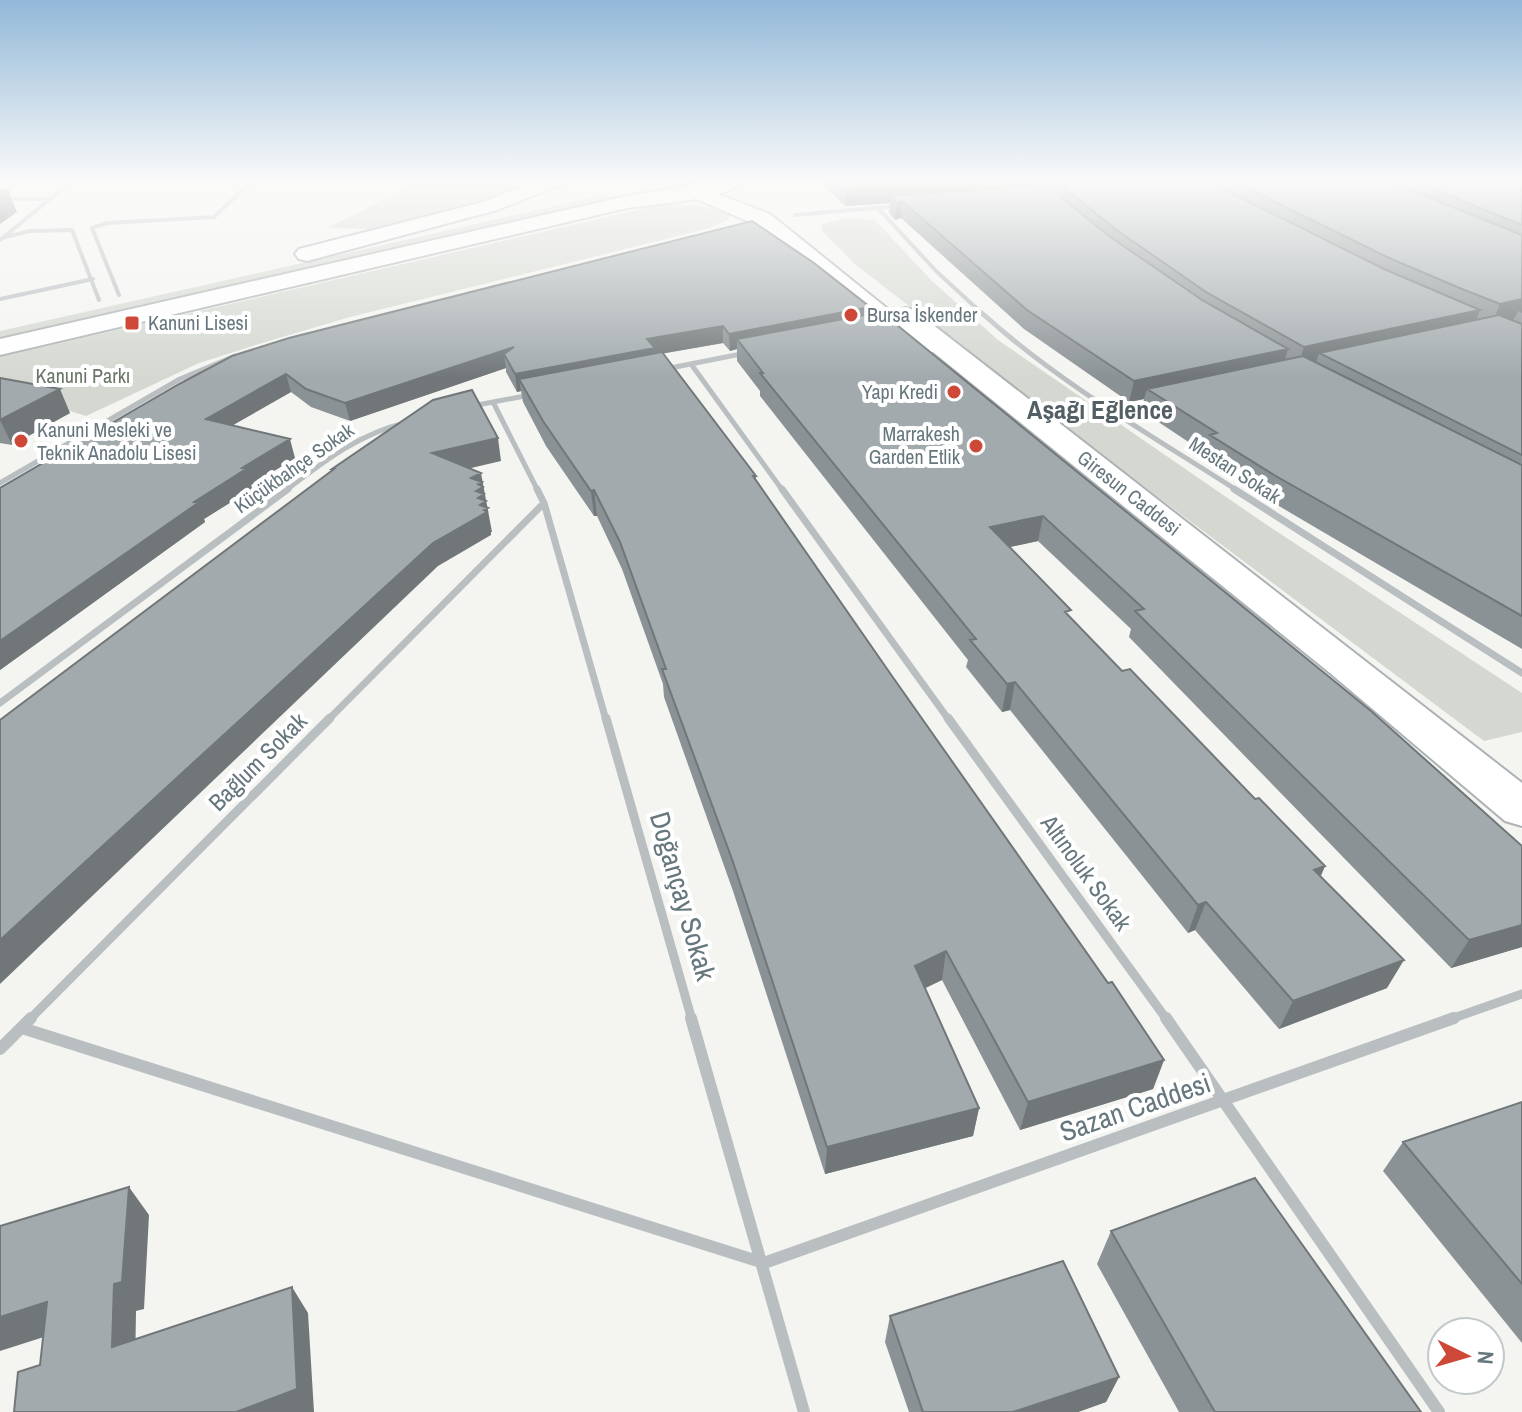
<svg xmlns="http://www.w3.org/2000/svg" width="1522" height="1412" viewBox="0 0 1522 1412" font-family="'Archivo Narrow',sans-serif">
<rect width="100%" height="100%" fill="#f4f4f1"/>
<path fill="#d4d8d0" d="M407 181H542L493 198 381 229 327 228 408 187Z
M605 195 614 199 0 338V331Z
M663 204 704 206 730 214 729 219 710 228 350 317 262 343 199 363 86 416 0 389V357Z
M847 218 875 220 931 280 998 340 1261 521 1522 693V732L1484 741 1071 432 855 264 822 231V224Z"/>
<g fill="none" stroke-linecap="round" stroke-linejoin="round">
<g stroke="#acb2b5" stroke-width="4">
<path id="secondary" d="M536 181H563L560 185 497 210 307 261 299 259 295 254 299 249 483 202Z
M692 184 770 214 894 314 905 308 914 310 1522 783V826L1505 821 1330 673 933 352 921 357 911 355 754 224 685 194 682 190Z"/>
</g>
<g stroke="#adb2b4" stroke-width="4">
<path id="primary" d="M716 181H743C726 200 654 204 627 208L0 355V339L627 196Z"/>
</g>
<path stroke="#b9bec0" stroke-width="4" d="M0 199H50
M878 208 936 271 985 316
M795 215 897 206
M5 237 30 231 72 230 99 300
M0 240 72 181
M119 295 92 228 107 223 214 217 252 181
M0 299 93 279"/>
<path stroke="#b9bec0" stroke-width="5" d="M983 314C1059 383 1151 435 1238 491
M691 364 783 491
M665 369 746 353
M493 402 538 491
M472 406 530 395
M1114 411 1152 404
M0 483 180 379 235 356
M285 491C322 463 358 434 405 423"/>
<path stroke="#b9bec0" stroke-width="7" d="M537 489 544 503 606 720
M782 489 949 720
M1234 489 1522 673
M0 703 288 489
M328 720 544 503"/>
<path stroke="#b9bec0" stroke-width="9" d="M606 718 692 1020
M948 718 1167 1020
M29 1020 330 718
M1448 1020 1522 994"/>
<path stroke="#b9bec0" stroke-width="12" d="M691 1018 804 1412
M1166 1018 1439 1412
M22 1028 764 1263 1454 1018
M0 1049 31 1018"/>
<use href="#secondary" fill="#fff" fill-rule="evenodd"/>
<use href="#primary" fill="#fff" fill-rule="evenodd"/>
</g>
<path fill="#8b9295" d="M819 181H1207L1217 186 1218 181H1522V649L1267 499 1204 458 1205 453 1142 411 1144 399 1129 402 1024 329 901 218 895 220 889 213 890 203 845 206Z
M869 314 1522 947 1451 968 1129 637 1131 629 1038 541 1010 547 1070 617 1122 671 1325 866 1321 876 1387 988 1279 1029 1195 930 1188 933 1010 710 1002 712 966 667 968 660 760 396V391L737 361V349L730 351 723 343 663 353 756 476V480L892 676 1108 983 1164 1060 1153 1089 1020 1130 942 980 925 988 979 1108 973 1136 825 1174 733 891 664 697 663 684 622 569 597 516H594L546 446 523 402 521 391 517 392 506 372V368L350 421 311 407 291 392 233 425 295 458 251 485 252 489 204 519 205 522 0 670V488L232 356Z
M0 378 70 413 12 445 0 443Z
M1522 1102V1343L1383 1171 1403 1142Z
M1111 1231 1421 1412H1179L1097 1264Z
M890 1316 1119 1377 1106 1402 1078 1412H909L885 1342Z"/>
<path fill="#717779" d="M961 181H1035L1033 192 902 202 901 218 895 220 897 203 890 196V203L845 206 846 189Z
M1049 181H1185L1061 185 1060 190 1047 191Z
M8 190 17 212 0 224V196Z
M1522 299V313L1518 311 1514 319 1492 324 1500 304Z
M870 307 869 324 737 339V349L730 351 729 334Z
M1480 310 1473 328 1319 353 1316 362 1298 366 1304 347Z
M723 326V343L519 379 521 391 517 392 515 374 647 339Z
M514 347 504 354 506 368 350 421 345 403Z
M1288 349 1282 369 1147 389 1144 399 1129 402 1134 381Z
M286 374 291 392 212 437 206 419Z
M60 389 70 413 12 445 0 420Z
M498 438 501 461 437 476 432 453Z
M290 439 295 458 251 485 252 489 204 519 205 522 0 670V641L242 468Z
M481 473 492 532H491V535L438 566 0 984V940L471 478Z
M594 490 597 516H594L591 491Z
M1043 516 1038 541 987 552 990 527Z
M1015 682 1010 710 1002 712 1007 684Z
M1325 866 1312 894 1314 870Z
M1206 902 1195 930 1188 933 1198 905Z
M1522 925V947L1451 968 1469 940Z
M946 951 942 980 911 995 915 966Z
M1404 960 1387 988 1279 1029 1293 1001Z
M1164 1060 1153 1089 1020 1130 1028 1102Z
M979 1108 973 1136 825 1174 827 1147Z
M129 1187 149 1215 144 1309 136 1311 135 1372 112 1347 114 1284Z
M292 1287 308 1313 314 1412H236Z
M47 1302 72 1328 0 1351V1317Z
M1119 1377 1106 1402 1078 1412H1013Z"/>
<path fill="#a2aaad" stroke="#717779" stroke-width="2" d="M836 181H961L846 189Z
M1135 181H1207L1384 269 1480 310 1304 347 1206 292 1115 229 1061 185Z
M1233 181H1388L1522 235V299L1500 304 1462 289 1389 258Z
M1414 181H1522V225Z
M1046 185 1109 236 1202 300 1288 349 1134 381 1027 310 902 201 897 203 890 196Z
M0 190H8L0 196Z
M752 221 814 263 870 307 729 334 723 326 647 339 655 348 515 374 504 354 514 347 345 403 306 389 286 374 206 419 290 439 242 468 246 469 194 502 198 503 0 641V488L179 384 232 356 289 338Z
M881 312 1371 711 1522 846V925L1469 940 1135 611 1144 609 1043 516 990 527 1071 610 1065 612 1122 671 1130 669 1255 799 1259 798 1325 866 1314 870 1404 960 1293 1001 1206 902 1198 905 1015 682 1007 684 970 640 976 639 760 373H763L737 339Z
M1499 315 1522 324V455L1319 353Z
M662 352 756 476H753L892 676 1108 983 1112 982 1164 1060 1028 1102 946 951 915 966 979 1108 827 1147 733 862 662 669H666L620 542 594 490 591 491 543 421 519 379Z
M1303 356 1522 465V616L1274 475 1210 435 1217 433 1147 389Z
M0 378 60 389 0 420Z
M472 390 498 438 432 453 481 473 471 478 482 482 478 484 483 487 476 491 484 494 478 498 486 501 480 505 488 508 484 510 487 512 433 543 0 940V720L334 469H332L433 400Z
M1522 1102V1284L1403 1142Z
M1255 1178 1421 1412H1215L1111 1231Z
M129 1187 122 1282 114 1284 112 1347 292 1287 297 1389 236 1412H14L18 1372 40 1365 47 1302 0 1317V1226Z
M1063 1261 1119 1377 1013 1412H923L890 1316Z"/>
<linearGradient id="sky" x2="0" y2="1"><stop stop-color="#92b8d8"/><stop offset="0.48" stop-color="#fafaf9"/><stop offset="1" stop-color="#fafaf9" stop-opacity="0"/></linearGradient>
<rect width="1522" height="378" fill="url(#sky)"/>
<g fill="#ce4837" stroke="#fff" stroke-width="3">
<circle cx="851" cy="315" r="8"/>
<rect x="124" y="315" width="16" height="16" rx="4"/>
<circle cx="954" cy="392" r="8"/>
<circle cx="21" cy="441" r="8"/>
<circle cx="976" cy="446" r="8"/>
</g>
<g text-anchor="middle" stroke-width="8" stroke-linejoin="round" paint-order="stroke">
<g font-size="20" fill="#67777e" stroke="#fff" text-anchor="start">
<text x="867" y="322">Bursa İskender</text>
<text x="148" y="330">Kanuni Lisesi</text>
<text x="938" y="399" text-anchor="end">Yapı Kredi</text>
<text x="37" y="437">Kanuni Mesleki ve<tspan x="37" dy="23">Teknik Anadolu Lisesi</tspan></text>
<text x="960" y="441" text-anchor="end">Marrakesh<tspan x="960" dy="23">Garden Etlik</tspan></text>
</g>
<g font-size="20" fill="#6a7665" stroke="#fff">
<text x="83" y="383">Kanuni Parkı</text>
</g>
<g font-size="20" fill="#67777e" stroke="#fff">
<text transform="translate(294 468) rotate(-35)" y="7">Küçükbahçe Sokak</text>
<text transform="translate(1235 470) rotate(33)" y="7">Mestan Sokak</text>
<text transform="translate(1129 493) rotate(38)" y="7">Giresun Caddesi</text>
</g>
<g font-size="24" fill="#67777e" stroke="#fff">
<text transform="translate(258 762) rotate(-45)" y="8">Bağlum Sokak</text>
<text transform="translate(1086 873) rotate(54)" y="8">Altınoluk Sokak</text>
</g>
<g font-size="26" font-weight="bold" fill="#535f64" stroke="#fff">
<text x="1100" y="419">Aşağı Eğlence</text>
</g>
<g font-size="28" fill="#67777e" stroke="#fff">
<text transform="translate(683 896) rotate(74)" y="10">Doğançay Sokak</text>
<text transform="translate(1135 1107) rotate(-19)" y="10">Sazan Caddesi</text>
</g>
</g>
<g transform="translate(1466 1356) rotate(95)"><circle r="38" fill="#ffffff" stroke="#c2c9cb" stroke-width="2"/>
<path d="M0-6L14 30L0 20L-14 30Z" fill="#ce4837"/>
<text y="-12" font-size="22" font-weight="bold" text-anchor="middle" fill="#67777e">N</text>
</g>
</svg>
